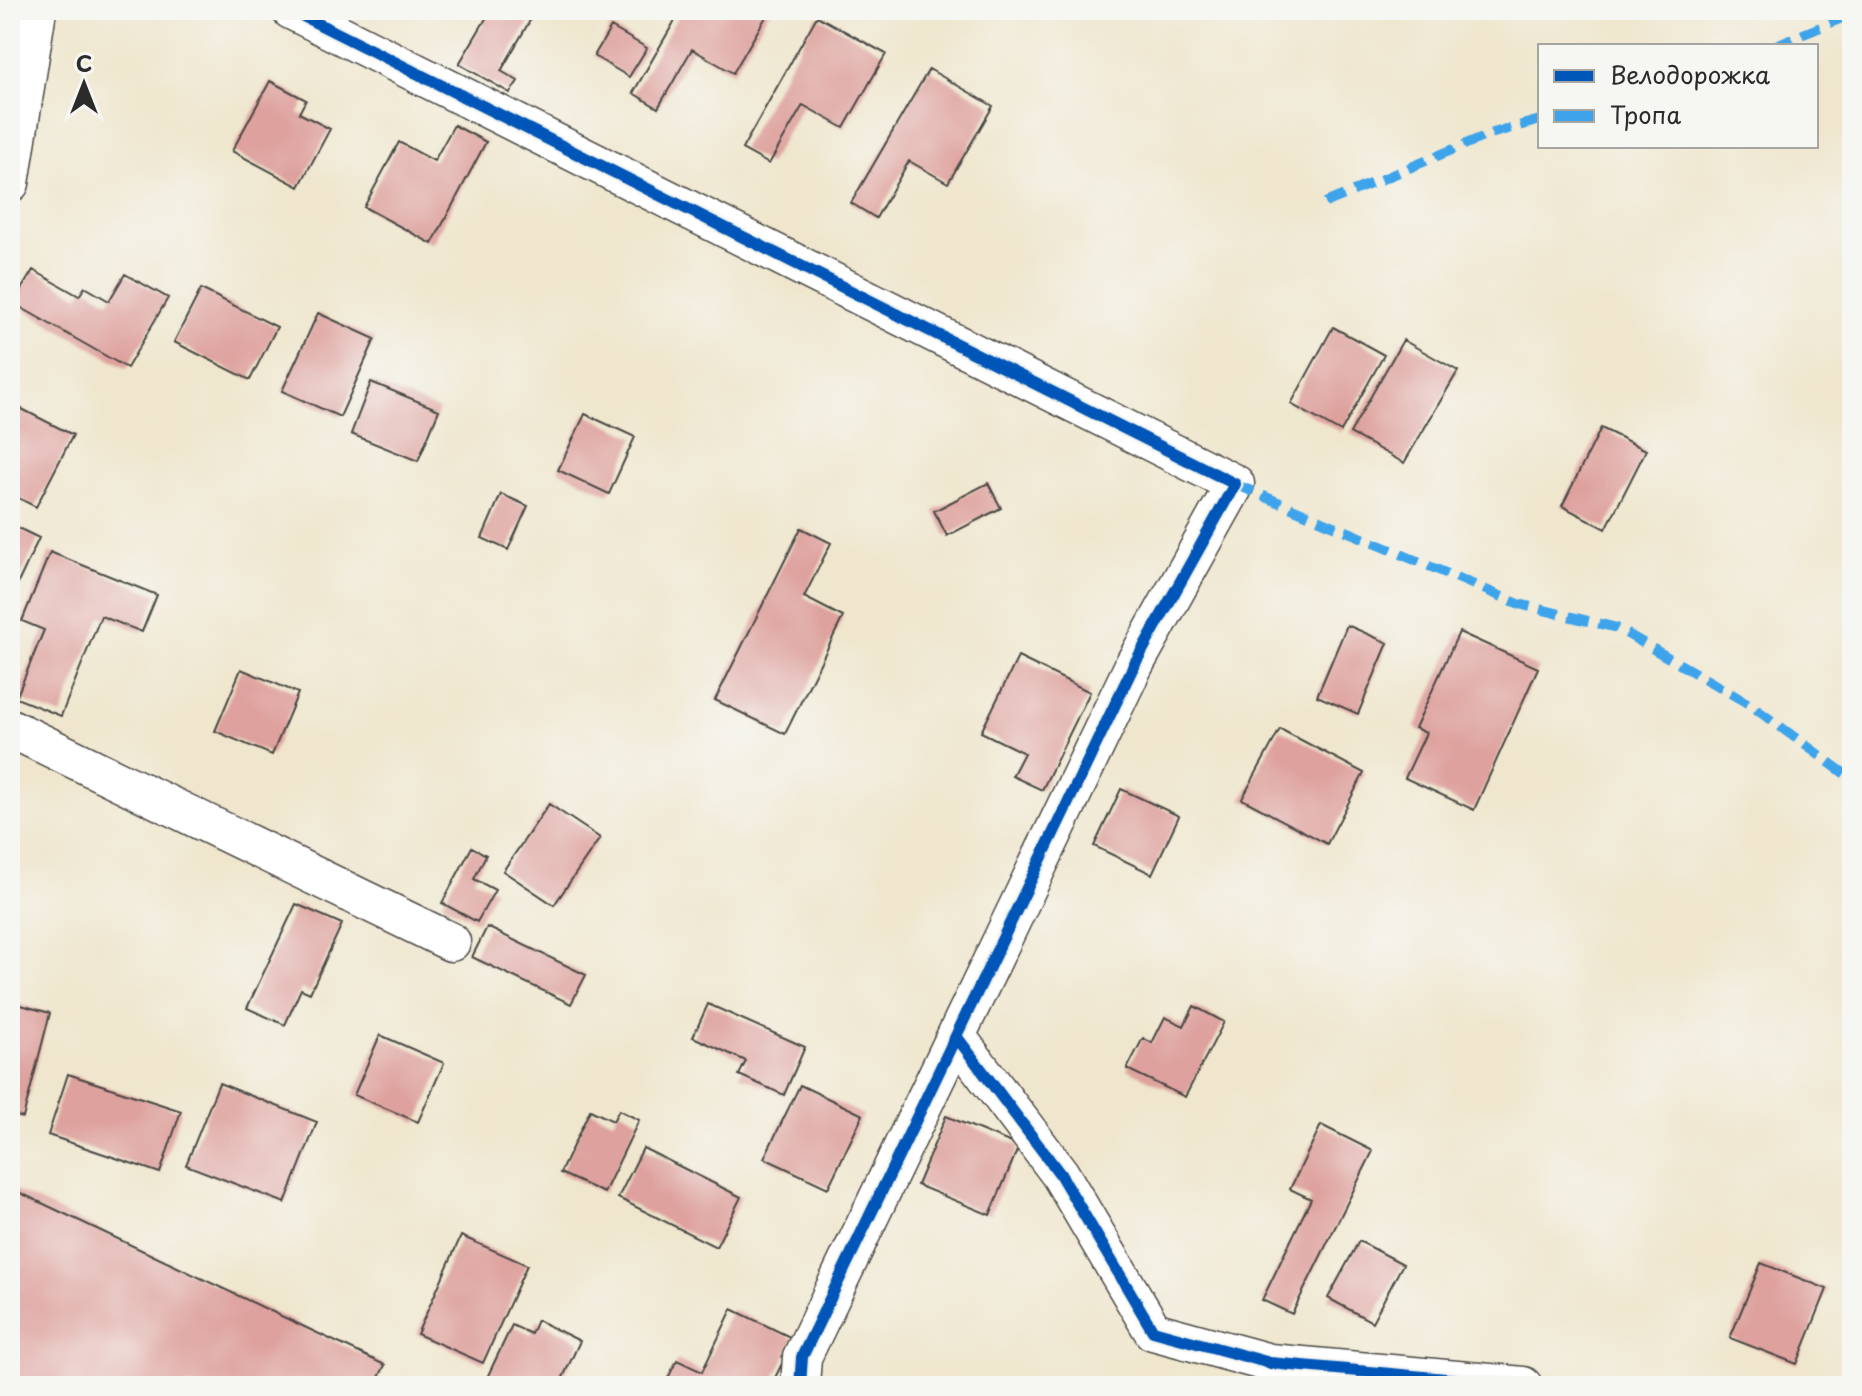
<svg xmlns="http://www.w3.org/2000/svg" width="1862" height="1396" viewBox="0 0 1862 1396" font-family="'Playpen Sans',sans-serif">
<rect width="100%" height="100%" fill="#f6f6f2"/>
<filter id="ink" filterUnits="userSpaceOnUse"><feTurbulence type="fractalNoise" baseFrequency=".0125" numOctaves="2"/><feDisplacementMap in="SourceGraphic" scale="16" xChannelSelector="R" yChannelSelector="G"/><feConvolveMatrix kernelMatrix="1 2 1 2 8 2 1 2 1" color-interpolation-filters="sRGB"/></filter>
<filter id="wash" filterUnits="userSpaceOnUse"><feTurbulence type="fractalNoise" baseFrequency=".006" numOctaves="4" result="noise"/><feDisplacementMap in="SourceGraphic" scale="32" xChannelSelector="R" yChannelSelector="G"/><feGaussianBlur stdDeviation="1.8" result="paint"/><feColorMatrix in="noise" values="0 0 0 0 0 0 0 0 0 0 0 0 0 0 0 0 0 1.4 0 .05"/><feComposite in="paint" operator="in"/></filter>
<g filter="url(#wash)">
<rect width="100%" height="100%" fill="#efe6cd"/>
<g id="blocks">
<path fill="#dea19d" d="M491 10H536L501 71 518 81 510 93 459 64Z
M681 10H770L733 73 692 49 658 108 633 93Z
M817 16 886 54 844 128 803 105 769 164 742 149Z
M611 27 647 48 629 77 594 56Z
M929 69 993 106 948 183 909 161 876 218 851 203Z
M270 81 306 100 299 113 330 129 299 187 232 151Z
M454 125 486 142 432 244 364 207 399 142 434 161Z
M33 270 79 296 85 287 109 301 125 274 168 298 127 368 13 303Z
M201 289 277 327 250 380 174 342Z
M318 313 375 339 340 417 282 391Z
M1333 327 1384 355 1341 432 1291 404Z
M1403 340 1458 371 1404 463 1350 433Z
M371 382 439 410 418 461 351 434Z
M10 403 73 435 36 507 10 494Z
M585 414 635 437 609 494 558 470Z
M1601 428 1646 450 1606 529 1562 506Z
M988 483 1001 508 947 536 934 511Z
M501 494 528 506 508 550 482 538Z
M10 524 39 538 10 600Z
M801 528 831 543 804 597 843 617 785 734 715 700Z
M50 552 157 595 142 632 101 616 61 716 16 698 44 630 22 621Z
M1347 625 1388 643 1358 714 1317 696Z
M1459 632 1538 668 1474 810 1405 778 1426 733 1415 728Z
M1018 657 1090 692 1042 790 1012 776 1024 753 981 732Z
M241 669 298 693 272 755 215 731Z
M1280 729 1364 773 1327 844 1242 799Z
M1121 789 1179 816 1152 874 1094 846Z
M549 804 600 838 554 905 503 871Z
M472 847 486 855 474 879 495 890 477 922 442 903Z
M296 904 342 924 310 993 301 989 285 1025 247 1008Z
M487 927 586 975 571 1004 472 957Z
M10 1002 50 1013 23 1118 10 1114Z
M708 1004 805 1047 784 1095 739 1075 746 1061 693 1037Z
M1194 1006 1224 1022 1185 1097 1127 1069 1143 1038 1152 1043 1165 1017 1184 1026Z
M380 1035 444 1063 418 1122 354 1095Z
M68 1074 181 1111 160 1173 48 1135Z
M219 1083 317 1122 285 1203 186 1165Z
M800 1085 863 1115 828 1188 764 1158Z
M590 1110 613 1121 619 1110 639 1120 604 1193 560 1173Z
M946 1116 1019 1146 990 1215 917 1185Z
M1321 1125 1373 1151 1292 1314 1262 1300 1311 1199 1290 1189Z
M643 1148 741 1197 716 1247 618 1198Z
M10 1188 385 1365 375 1386H10Z
M461 1236 527 1265 483 1363 417 1334Z
M1359 1241 1403 1264 1372 1322 1328 1298Z
M1761 1263 1827 1289 1797 1364 1730 1338Z
M732 1309 794 1339 771 1386H664L677 1360 702 1372Z
M537 1320 580 1341 559 1386H483L512 1325 531 1334Z"/>
</g>
</g>
<g filter="url(#ink)">
<use href="#blocks" fill-opacity="0" stroke="#484743" stroke-width="2"/>
<g fill="none" stroke-linecap="round" stroke-linejoin="round">
<g stroke="#484743" stroke-width="41">
<path id="street" d="M291 10 1235 484 1134 665 802 1357 800 1386
M10 183 37 10
M10 728 451 942
M956 1036 1060 1174 1153 1331 1270 1363 1523 1386"/>
</g>
<use href="#street" stroke="#fff" stroke-width="38"/>
<path stroke="#3ea3eb" stroke-width="10" stroke-dasharray="20 10" stroke-linecap="butt" d="M1774 46 1852 14
M1325 203 1490 134 1540 120
M1235 484 1519 604 1617 628 1749 704 1852 779"/>
<g stroke="#f6f6f2" stroke-width="17">
<path id="cycleway" d="M291 10 1235 484 1134 665 802 1357 800 1386
M956 1036 1060 1174 1153 1331 1270 1363 1523 1386"/>
</g>
<use href="#cycleway" stroke="#0057b8" stroke-width="12"/>
</g>
</g>
<rect width="1862" height="1396" fill="none" stroke="#f6f6f2" stroke-width="40"/>
<rect x="1538" y="44" width="280" height="104" fill="#f6f6f2" stroke="#a5a5a2" stroke-width="2"/>
<rect x="1554" y="70" width="40" height="12" fill="#0057b8" stroke="#a5a5a2" stroke-width="2"/>
<text x="1610" y="84" font-size="24" fill="#2b2b2b">Велодорожка</text>
<rect x="1554" y="110" width="40" height="12" fill="#3ea3eb" stroke="#a5a5a2" stroke-width="2"/>
<text x="1610" y="124" font-size="24" fill="#2b2b2b">Тропа</text>
<g transform="translate(84 84)" stroke="#f6f6f2" stroke-width="6" paint-order="stroke">
<path d="M0-6L14 30L0 20L-14 30Z" fill="#2b2b2b"/>
<text y="-12" font-size="22" font-weight="bold" text-anchor="middle" fill="#2b2b2b">С</text>
</g>
</svg>
